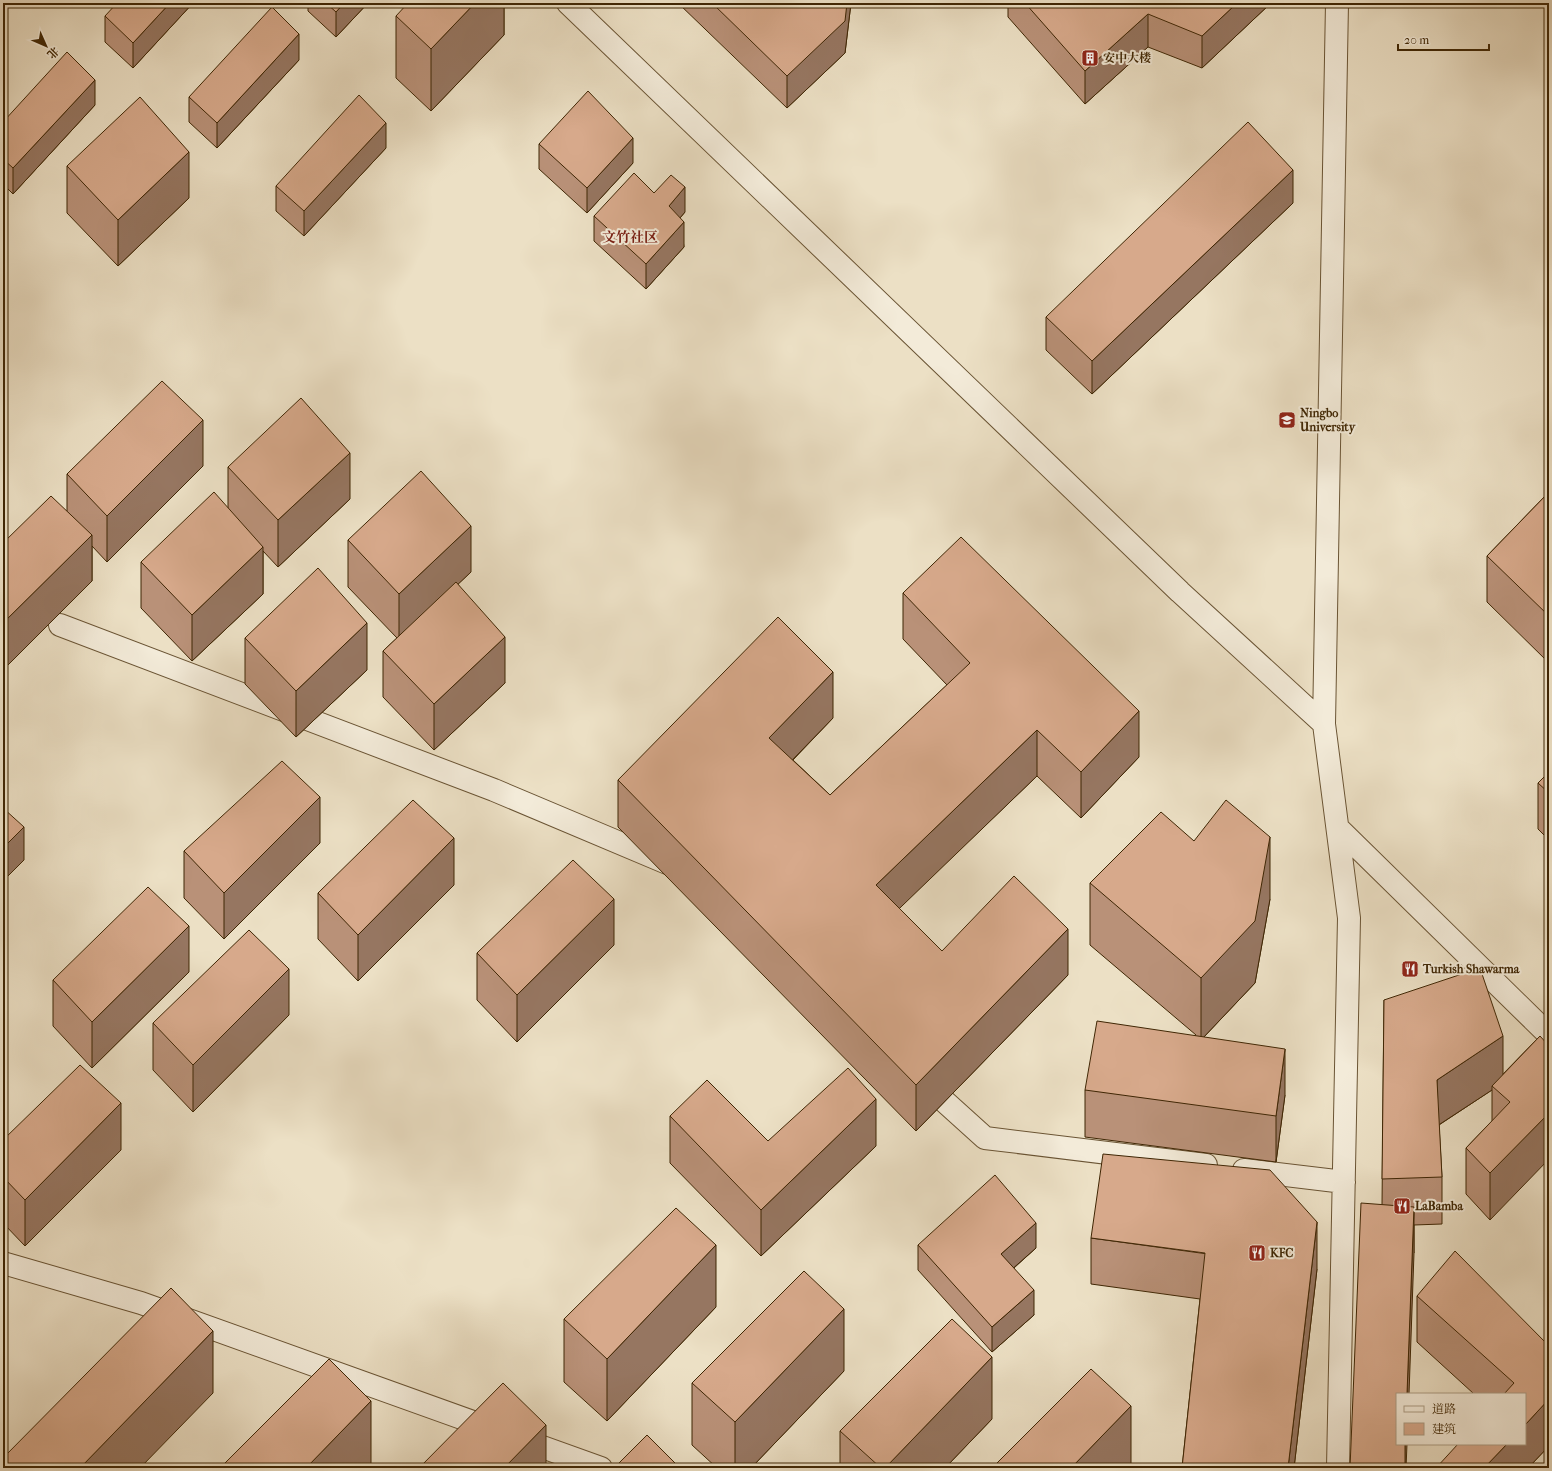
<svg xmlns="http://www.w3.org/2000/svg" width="1552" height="1471" viewBox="0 0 1552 1471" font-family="'IM FELL French Canon','Noto Serif SC',serif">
<rect width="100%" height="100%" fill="#ece0c5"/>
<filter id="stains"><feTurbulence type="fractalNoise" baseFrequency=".005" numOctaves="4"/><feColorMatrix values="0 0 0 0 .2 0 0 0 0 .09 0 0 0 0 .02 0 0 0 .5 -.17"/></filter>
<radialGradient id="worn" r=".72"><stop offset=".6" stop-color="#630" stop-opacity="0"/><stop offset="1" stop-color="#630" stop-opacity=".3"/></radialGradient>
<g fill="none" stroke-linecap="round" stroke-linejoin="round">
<g stroke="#6a5434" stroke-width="24">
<path id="minor" d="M568 3 1180 592 1324 724 1337 3
M60 625 494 790 672 865
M1324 724 1349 918 1338 1468
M1338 828 1549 1035
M923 1082 985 1138 1206 1165
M1244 1170 1344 1182
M3 1263 141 1303 601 1468"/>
</g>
<use href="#minor" stroke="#f3ebd9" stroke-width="22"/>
</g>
<path fill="#b99178" stroke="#3f2604" d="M193 3 133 68 105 42V16Z
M308 3H368L336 37 308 11Z
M504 3V35L431 111 396 78V16Z
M678 3H851L845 53 787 108Z
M1008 3H1271L1202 68 1148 47 1085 104 1008 17Z
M299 60 217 148 189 122V97Z
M95 105 13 194 3 184V122Z
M539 144 633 163 587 213 539 169Z
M386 148 304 236 276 211V186Z
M67 166 189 198 118 266 67 213Z
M654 193 685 212 680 218 684 247 646 289 594 241V216Z
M1293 203 1092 394 1046 350V317Z
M203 466 107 562 92 546V581L3 670V543L67 511V474Z
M228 467 350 499 278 567 263 551V594L192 661 141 608V562L228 508Z
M1549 492V663L1487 602V556Z
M348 540 471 572 458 584 505 683 434 750 383 697V651L397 638 348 587Z
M903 593 1139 757 1081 818 1037 776 899 908 942 951 1068 975 916 1131 618 827V780L833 718 793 760 830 795 947 685 903 639Z
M245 638 367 670 296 737 245 684Z
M1549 772V840L1538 829V783Z
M1194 841 1270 899 1255 983 1204 1037 1285 1095 1276 1162 1085 1137V1090L1196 1035 1090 945V883Z
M320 843 224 939 184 898V851Z
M454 885 358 981 318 939V893Z
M614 945 517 1042 477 1000V953Z
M189 972 92 1068 53 1026V980Z
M1384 1000 1503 1074 1540 1036 1490 1220 1466 1194V1148L1492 1121V1090L1439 1125 1442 1177V1224L1414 1225V1253L1382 1205Z
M289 1015 193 1112 153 1070V1023Z
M670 1116 768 1141 876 1146 761 1256 670 1163Z
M3 1140 121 1150 25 1246 3 1223Z
M1091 1238 1317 1269 1294 1468H1182L1200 1299 1091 1284Z
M918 1245 1036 1248 1014 1268 1034 1315 992 1352 918 1270Z
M1417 1296 1549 1346V1446L1528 1468 1525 1394H1474L1417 1342Z
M716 1307 607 1421 564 1382V1319Z
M844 1371 751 1468H717L692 1445V1383Z
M992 1419 945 1468H840V1431Z"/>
<path fill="#967661" stroke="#3f2604" d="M170 3H193L133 68V43Z
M344 3H368L336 37V12Z
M475 3H504V35L431 111V49Z
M847 3H851L845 53 787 108V76Z
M1237 3H1271L1202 68V36Z
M1148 14V47L1085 104V71Z
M299 34V60L217 148V123Z
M95 80V105L13 194V168Z
M386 123V148L304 236V211Z
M633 138V163L587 213V188Z
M189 152V198L118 266V220Z
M1293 170V203L1092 394V361Z
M685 187V212L669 231V206Z
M684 222V247L646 289V264Z
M203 420V466L107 562V516Z
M350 453V499L278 567V520Z
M471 526V572L399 640V594Z
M92 535V581L3 670V623Z
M263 547V594L192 661V615Z
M367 623V670L296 737V691Z
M505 637V683L434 750V704Z
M833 672V718L769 784V738Z
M1139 711V757L1081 818V772Z
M1037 730V776L876 931V885Z
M320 797V843L224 939V893Z
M24 827V860L3 881V848Z
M1270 837V899L1255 983 1201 1040V978Z
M454 838V885L358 981V935Z
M614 899V945L517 1042V995Z
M189 926V972L92 1068V1022Z
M1068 929V975L916 1131V1085Z
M289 969V1015L193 1112V1065Z
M1503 1036V1083L1492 1086V1090L1437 1126V1080Z
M1285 1049V1095L1276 1162V1116Z
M876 1099V1146L761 1256V1210Z
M121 1103V1150L25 1246V1200Z
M1549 1113V1159L1490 1220V1173Z
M1414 1207V1253L1409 1394H1407Z
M1317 1222V1269L1294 1468H1288Z
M1036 1223V1248L1001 1279V1254Z
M716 1245V1307L607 1421V1359Z
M1034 1290V1315L992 1352V1327Z
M844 1309V1371L751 1468H735V1422Z
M213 1331V1393L140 1468H80Z
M992 1357V1419L945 1468H885Z
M1549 1399V1446L1528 1468H1484L1507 1444H1525V1425Z
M371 1401V1463L366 1468H306Z
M1131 1406V1468H1071Z
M546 1425V1468H504Z
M1405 1444H1407L1406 1468H1405Z"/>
<path fill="#d7a98b" stroke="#3f2604" d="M117 3H170L133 43 105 16Z
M326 3H344L336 12Z
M408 3H475L431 49 396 16Z
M712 3H847L845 21 787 76Z
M1025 3H1237L1202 36 1148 14 1085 71Z
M272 7 299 34 217 123 189 97Z
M67 52 95 80 13 168 3 159V122Z
M588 91 633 138 587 188 539 144Z
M359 95 386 123 304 211 276 186Z
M140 97 189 152 118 220 67 166Z
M1248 122 1293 170 1092 361 1046 317Z
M634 173 654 193 671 175 685 187 669 206 684 222 646 264 594 216Z
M162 381 203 420 107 516 67 474Z
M301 398 350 453 278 520 228 467Z
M421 471 471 526 399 594 348 540Z
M214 492 263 547 192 615 141 562Z
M1549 492V616L1487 556Z
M51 496 92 535 3 623V543Z
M961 537 1139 711 1081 772 1037 730 876 885 942 951 1014 876 1068 929 916 1085 618 780 778 617 833 672 769 738 830 795 970 663 903 593Z
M318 568 367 623 296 691 245 638Z
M456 582 505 637 434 704 383 651Z
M282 761 320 797 224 893 184 851Z
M1549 772V793L1538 783Z
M413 800 454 838 358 935 318 893Z
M1226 800 1270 837 1255 921 1201 978 1090 883 1161 812 1194 841Z
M3 808 24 827 3 848Z
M573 860 614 899 517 995 477 953Z
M148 887 189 926 92 1022 53 980Z
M249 930 289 969 193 1065 153 1023Z
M1480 968 1503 1036 1437 1080 1442 1177 1382 1179 1384 1000Z
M1097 1021 1285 1049 1276 1116 1085 1090Z
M1540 1036 1549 1046V1113L1490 1173 1466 1148 1510 1102 1492 1086Z
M80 1065 121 1103 25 1200 3 1177V1140Z
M848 1068 876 1099 761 1210 670 1116 707 1080 768 1141Z
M1103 1154 1270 1170 1317 1222 1288 1468H1182L1205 1253 1091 1238Z
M995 1175 1036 1223 1001 1254 1034 1290 992 1327 918 1245Z
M1361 1203 1414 1207 1407 1394H1397V1444H1405V1468H1350Z
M676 1208 716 1245 607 1359 564 1319Z
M1455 1251 1549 1346V1399L1525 1425V1394H1504L1514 1383 1417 1296Z
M804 1271 844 1309 735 1422 692 1383Z
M171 1288 213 1331 80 1468H3V1458Z
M952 1319 992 1357 885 1468H881L840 1431Z
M329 1359 371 1401 306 1468H220Z
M1091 1369 1131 1406 1071 1468H992Z
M503 1383 546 1425 504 1468H419Z
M647 1435 680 1468H614Z
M1458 1444H1507L1484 1468H1436Z"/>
<defs>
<g id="building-square" transform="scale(0.9)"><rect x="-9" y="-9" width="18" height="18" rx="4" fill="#8f2418" stroke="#f3ebd9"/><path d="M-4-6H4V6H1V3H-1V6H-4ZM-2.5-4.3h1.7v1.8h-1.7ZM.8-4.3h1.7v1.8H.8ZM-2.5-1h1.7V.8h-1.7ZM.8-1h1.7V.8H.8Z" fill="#fff"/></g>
<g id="university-square" transform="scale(0.9)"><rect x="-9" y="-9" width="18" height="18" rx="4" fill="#8f2418" stroke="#f3ebd9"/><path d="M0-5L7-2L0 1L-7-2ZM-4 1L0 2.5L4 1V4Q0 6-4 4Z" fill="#fff"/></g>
<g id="restaurant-square" transform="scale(0.9)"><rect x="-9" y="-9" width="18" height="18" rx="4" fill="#8f2418" stroke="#f3ebd9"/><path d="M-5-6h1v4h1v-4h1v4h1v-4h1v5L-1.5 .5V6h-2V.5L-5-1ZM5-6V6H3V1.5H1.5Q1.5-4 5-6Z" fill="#fff"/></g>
</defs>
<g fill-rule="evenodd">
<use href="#building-square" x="1090" y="58"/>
<use href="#university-square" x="1287" y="420"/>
<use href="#restaurant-square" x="1410" y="969"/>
<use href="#restaurant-square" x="1402" y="1206"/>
<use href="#restaurant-square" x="1257" y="1253"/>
</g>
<g text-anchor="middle" stroke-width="4" stroke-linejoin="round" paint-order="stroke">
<g font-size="12" font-weight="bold" fill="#3f2604" stroke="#f3ebd9" text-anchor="start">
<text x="1103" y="62">安中大楼</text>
<text x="1300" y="417">Ningbo<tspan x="1300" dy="14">University</tspan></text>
<text x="1423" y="973">Turkish Shawarma</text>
<text x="1415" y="1210">LaBamba</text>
<text x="1270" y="1257">KFC</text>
</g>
<g font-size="14" font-weight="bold" fill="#7a1f14" stroke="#f3ebd9">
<text x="630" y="242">文竹社区</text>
</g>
</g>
<rect width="1552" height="1471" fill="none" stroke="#ece0c5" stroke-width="16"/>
<rect x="4" y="4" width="1544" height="1463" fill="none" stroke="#3f2604" stroke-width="2"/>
<rect x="8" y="8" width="1536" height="1455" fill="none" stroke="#3f2604"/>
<rect x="1396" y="1393" width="130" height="52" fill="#f3ebd9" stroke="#ab9c84"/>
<rect x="1404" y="1406" width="20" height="6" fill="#f3ebd9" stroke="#ab9c84"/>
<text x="1432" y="1413" font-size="12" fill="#3f2604">道路</text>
<rect x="1404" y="1423" width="20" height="12" fill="#d7a98b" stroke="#ab9c84"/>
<text x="1432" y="1433" font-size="12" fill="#3f2604">建筑</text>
<g transform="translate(46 46) rotate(135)" stroke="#f3ebd9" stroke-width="3" paint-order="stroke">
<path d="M0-3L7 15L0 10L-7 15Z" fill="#3f2604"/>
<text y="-6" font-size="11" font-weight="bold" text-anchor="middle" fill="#3f2604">北</text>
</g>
<path d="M1398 44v6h91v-6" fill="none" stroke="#3f2604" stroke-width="2"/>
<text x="1404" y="44" font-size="12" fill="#3f2604" stroke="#f3ebd9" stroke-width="3" paint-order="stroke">20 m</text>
<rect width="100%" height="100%" filter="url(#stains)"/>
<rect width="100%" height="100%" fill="url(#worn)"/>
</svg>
